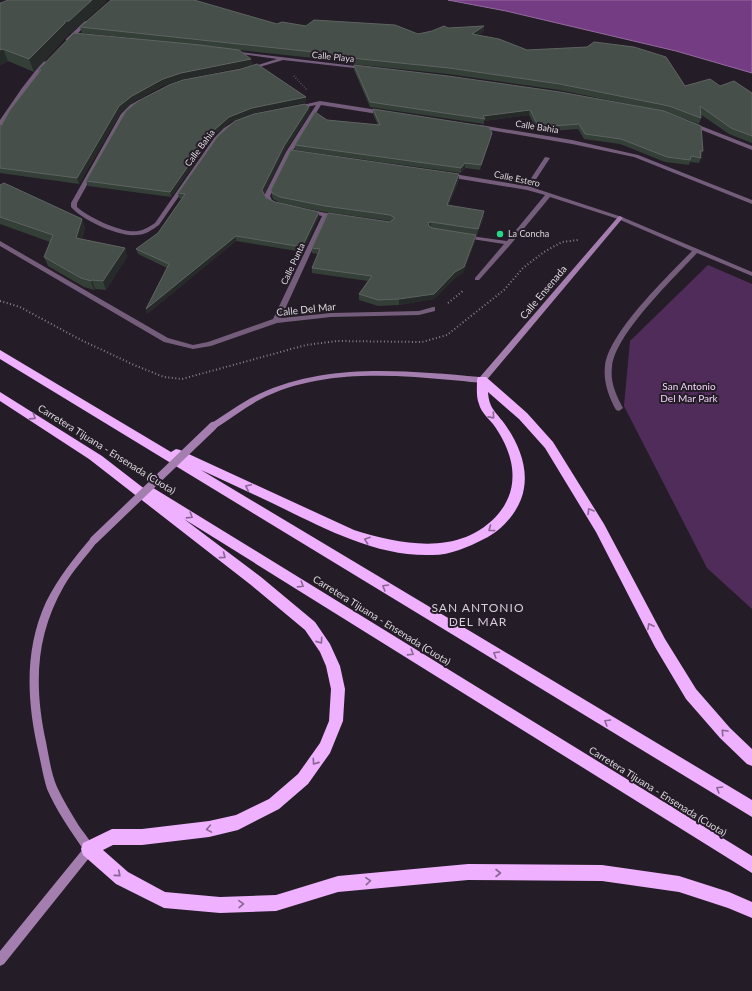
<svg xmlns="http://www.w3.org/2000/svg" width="752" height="991" viewBox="0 0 752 991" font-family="Lato,sans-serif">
<rect width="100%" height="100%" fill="#241c26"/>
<path fill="#502c5a" d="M708 265 752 284V609L707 568 624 406 630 341Z"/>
<path fill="#743c83" stroke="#946b9e" d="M448 0H752V73L676 51 506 11Z"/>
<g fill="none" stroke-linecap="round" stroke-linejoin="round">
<path stroke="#878189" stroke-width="1.5" stroke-dasharray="0.5 2" stroke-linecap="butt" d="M294 76 307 90"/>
<path stroke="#878189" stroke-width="2" stroke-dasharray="1 2.5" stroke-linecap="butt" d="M0 301 20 307 81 340 134 365 164 377 182 379 306 345 337 341 422 342 447 335 504 290 523 268 544 252 562 242 578 240
M448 303 464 290"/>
<path fill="#745c7b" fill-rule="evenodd" d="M85 21 89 22 70 41H66V39Z
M232 51 363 67 365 68 363 69 283 60 250 70 248 69V68L277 59 234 53H232Z
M43 61 47 62 26 90 2 125 0 126V120L22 88Z
M139 100 144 101 134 107 126 115 77 203V207C88 217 123 234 138 231 145 230 150 226 155 223L214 138 224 128 235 121 240 122 228 130 218 140 159 225C152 230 145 235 136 235 119 237 82 220 71 207V203L121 114 130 105Z
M320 101 384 111 387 113 384 115 321 105 292 152 270 196 272 200 280 205 279 206C272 207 267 202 264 196L286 152 316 105 297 109 294 107Z
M691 122 752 146V150L689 125 688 124Z
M480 125 572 140 638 155 752 200V204L634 157 572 144 478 128 477 127Z
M545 157 550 158 531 187 622 217 752 272V276L697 253C674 278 615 334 612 367 610 382 616 395 623 408L619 411 616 410C609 397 603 382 605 366 609 332 668 276 692 251L618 219 550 197 511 244 479 280H475V278L504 244 465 238 462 236 463 235 507 241 545 195 527 190 448 177 445 175 448 173 526 186Z
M310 210 337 215 340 217 337 219 327 217 281 318 331 313 419 311 433 307H435V311L419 315 331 317 277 323 211 346 193 349 164 342 0 246V241L168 338 193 345 208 342 273 319 322 216 308 213 307 212Z"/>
<path fill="#a57eb0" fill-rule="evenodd" d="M620 216 623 218 622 219 485 382C478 383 470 382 463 381 447 380 431 378 415 377 362 374 307 375 259 400 244 408 230 419 216 428H210L209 426 210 424C226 414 242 402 259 394 329 362 406 371 480 377L618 217Z
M94 537 97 538 98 540 97 542C86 557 73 570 64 586 35 636 34 687 46 742 49 757 51 773 57 787 63 800 71 813 79 826 84 833 91 841 94 849L93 853 4 964 0 966V951L83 849C70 830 56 810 47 789 43 776 41 763 38 750 27 701 24 650 46 602 58 578 74 558 91 538Z"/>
<path fill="#eeb0ff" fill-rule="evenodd" d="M0 350 171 452 176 449 180 450 354 530C402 545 462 557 499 513 511 498 515 481 511 462 508 448 501 435 493 424 488 418 481 412 479 404 476 397 477 388 477 380L478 377H486L527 413 553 442 604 524 665 639 696 689 730 728 752 749V766L747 764 720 738 686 699 655 647 596 532 545 448 519 419 488 392C489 408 495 411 504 423 517 441 528 465 524 488 521 509 503 530 484 539 468 547 451 555 432 555 375 557 322 527 272 503 249 492 225 481 201 470L752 800V817L0 359Z
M0 392 102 456 146 490 151 487 155 489 752 856V873L184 519 261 577 315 622 330 644 340 666 345 689 343 721 330 753 308 784 279 809 238 830 209 837 142 845H113L103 850 128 872 165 892 220 897 276 895 338 876 468 864 602 865 679 876 729 892 752 902V918L728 908 679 892 602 881 468 880 338 892 276 911 220 913 164 908 116 884 83 855 81 849 83 843 112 829H142L209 821 236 815 269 799 298 774 320 743 329 721 331 689 326 666 320 652 305 630 251 585 89 459 0 401Z"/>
<path stroke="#a57eb0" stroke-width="8" d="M94 540 213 426"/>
</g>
<path fill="#343f38" d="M8 0H106V2L72 32 69 33 68 35 34 72 8 61 0 65V3H1Z
M277 24 418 34 448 28 484 26 483 32 478 35 527 50 685 86H720L752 93V143L729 134 700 114 701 118 699 124 667 112 559 90 448 74 352 64 351 62 220 48 251 59 252 65 183 79 164 85 133 102 121 112 79 184 0 173V128L40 72 39 69 132 38 82 33 80 27Z
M354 65 703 151 701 156V158L699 163 690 162 689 165 665 162 620 144 584 139 578 129 538 132 529 115 484 121V124L370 107 354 70Z
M241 69 306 97V102L253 113 230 122 213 137 171 197 88 186 86 181Z
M373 109 492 133 491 138 480 170 465 168 461 173 295 150V145L327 120 378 125 373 114Z
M310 112 285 151 264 194 266 198 275 202 319 217 303 252 236 241 147 314 146 309 167 268 138 254 136 249 158 233 182 199 179 198 178 193Z
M459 174V180L449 205 484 216 477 235 432 228 476 235 475 241 463 273 455 278 434 299 399 305 378 306 359 300V294L368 281 312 273V268L318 254 312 253V248L390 222 391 221 325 212 280 203 273 199 272 196 271 190Z
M0 185 82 219 85 228 82 239 125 248 127 257 106 290 95 289 94 290 84 287 48 266 44 257 50 242 0 224Z"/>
<path fill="#262a29" d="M92 0H106V2L72 32 69 33 68 35 34 72 29 59 65 21Z
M484 26 483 32 471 40 472 34Z
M3 49 8 61 0 65V50Z
M251 59 252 65 183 79 164 85 133 102 121 112 79 184 77 178 119 106 132 96 163 79 181 73Z
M306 97V102L253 113 230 122 213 137 171 197 170 192 212 132 229 117 252 108Z
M309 107 310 112 285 151 263 195 262 190 284 146Z
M530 110 529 115 484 121 485 119 483 116Z
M492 133 491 138 480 170 481 165Z
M465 163V168L461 173V168Z
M459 174V180L447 210V205Z
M484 211V216L477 235 478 229Z
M319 212V217L303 252 302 247Z
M82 219 85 228 79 247 76 238Z
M431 222 430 228 428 229V223Z
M476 235 475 241 463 273 455 278 434 299 399 305V299Z
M236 236V241L147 314 146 309Z
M125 248 127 257 106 290 103 281Z
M92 280 95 289 94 290 91 281Z"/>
<path fill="#464f49" stroke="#5e6461" d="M8 0H92L69 21H65V23L29 59 3 49 0 50V3H1Z
M111 0H194L277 24 282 22 306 26 314 20 395 25 418 34 432 31 444 26 448 28 484 26 472 34 499 39 527 50 587 47 594 42 634 47 666 57 685 86 710 79 720 86 734 81 752 93V136L731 128 700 106 701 118 669 106 560 84 449 68 351 58V56L80 27Z
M74 33 200 45 239 50 251 59 181 73 163 79 132 96 119 106 77 178 0 168V128L10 110 41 70 39 69Z
M257 64 306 97 252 108 229 117 212 132 170 192 86 181 126 111 138 101 169 85 183 80 241 69Z
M354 65 448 76 560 92 664 111 701 126 703 151H700L701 158 691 156 690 160 667 157 621 139 585 134 579 124 539 127 530 110 483 116 485 119 370 102Z
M305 104 309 107 284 146 262 190 266 198 275 202 319 212 302 247 236 236 146 309 169 264 136 249 158 233 185 194 178 193 218 136 235 121 254 114Z
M373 109 489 127 492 133 481 165 465 163 461 168 295 145 315 112 327 120 380 125Z
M291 150 459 174 447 205 484 211 478 229 431 222 428 223 429 226 432 228 476 235 464 267 455 272 434 294 399 299 378 300 359 294 372 276 312 268 320 249 312 248 328 213 390 222 395 218 390 215 325 206 280 197 272 193 271 190Z
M4 183 82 219 76 238 125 248 103 281 92 280 91 281 81 278 44 257 53 235 0 217V185Z"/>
<defs><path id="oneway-chevron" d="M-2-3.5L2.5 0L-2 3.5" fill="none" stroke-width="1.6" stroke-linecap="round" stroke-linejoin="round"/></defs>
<g stroke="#896692">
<use href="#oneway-chevron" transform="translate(492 416) rotate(48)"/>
<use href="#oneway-chevron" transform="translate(33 417) rotate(33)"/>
<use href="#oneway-chevron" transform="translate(248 487) rotate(-155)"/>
<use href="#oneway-chevron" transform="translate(590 511) rotate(-121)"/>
<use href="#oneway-chevron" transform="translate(190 516) rotate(32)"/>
<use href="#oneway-chevron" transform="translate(491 529) rotate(143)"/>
<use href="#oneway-chevron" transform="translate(367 540) rotate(-161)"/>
<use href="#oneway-chevron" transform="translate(223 556) rotate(37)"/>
<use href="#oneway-chevron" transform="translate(301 585) rotate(32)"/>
<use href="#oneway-chevron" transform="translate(385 587) rotate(-149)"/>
<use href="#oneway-chevron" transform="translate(650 626) rotate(-117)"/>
<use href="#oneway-chevron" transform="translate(320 641) rotate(55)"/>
<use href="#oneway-chevron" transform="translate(411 653) rotate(32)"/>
<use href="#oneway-chevron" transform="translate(496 654) rotate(-149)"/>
<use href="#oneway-chevron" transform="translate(607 722) rotate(-149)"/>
<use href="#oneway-chevron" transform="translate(724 732) rotate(-133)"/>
<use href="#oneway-chevron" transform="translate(315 762) rotate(125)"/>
<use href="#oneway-chevron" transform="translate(719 789) rotate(-149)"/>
<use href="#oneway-chevron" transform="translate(209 829) rotate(170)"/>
<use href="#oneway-chevron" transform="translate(498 873)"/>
<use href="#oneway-chevron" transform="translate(118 874) rotate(40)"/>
<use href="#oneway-chevron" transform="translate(368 881) rotate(-5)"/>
<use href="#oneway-chevron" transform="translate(241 904) rotate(-2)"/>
</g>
<circle fill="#26d885" stroke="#241c26" stroke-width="1.5" cx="500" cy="234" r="4"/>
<g text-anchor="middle" stroke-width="4" stroke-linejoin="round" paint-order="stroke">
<g font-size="9" fill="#ddd8de" stroke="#241c26">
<text transform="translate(333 57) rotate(6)" y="3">Calle Playa</text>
<text transform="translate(537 127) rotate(9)" y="3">Calle Bahia</text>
<text transform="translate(200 148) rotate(-53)" y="3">Calle Bahia</text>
<text transform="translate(517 179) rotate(12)" y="3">Calle Estero</text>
<text transform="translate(293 264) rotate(-65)" y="3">Calle Punta</text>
</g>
<g font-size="9" fill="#ddd8de" stroke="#241c26" text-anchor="start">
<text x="508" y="237">La Concha</text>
</g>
<g font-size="10" fill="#ddd8de" stroke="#241c26">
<text transform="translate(543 292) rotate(-50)" y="4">Calle Ensenada</text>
<text transform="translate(306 309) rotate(-6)" y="4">Calle Del Mar</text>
<text transform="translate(107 449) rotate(32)" y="4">Carretera Tijuana - Ensenada (Cuota)</text>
<text transform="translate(382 620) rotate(32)" y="4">Carretera Tijuana - Ensenada (Cuota)</text>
<text transform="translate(658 791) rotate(32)" y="4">Carretera Tijuana - Ensenada (Cuota)</text>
</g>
<g font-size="10" fill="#f1d2f9" stroke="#241c26">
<text x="689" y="390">San Antonio<tspan x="689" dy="12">Del Mar Park</tspan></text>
</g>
<g font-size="12" letter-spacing="1" fill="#d8cddb" stroke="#241c26">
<text x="478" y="612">SAN ANTONIO<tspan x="478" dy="14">DEL MAR</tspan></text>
</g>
</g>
</svg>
